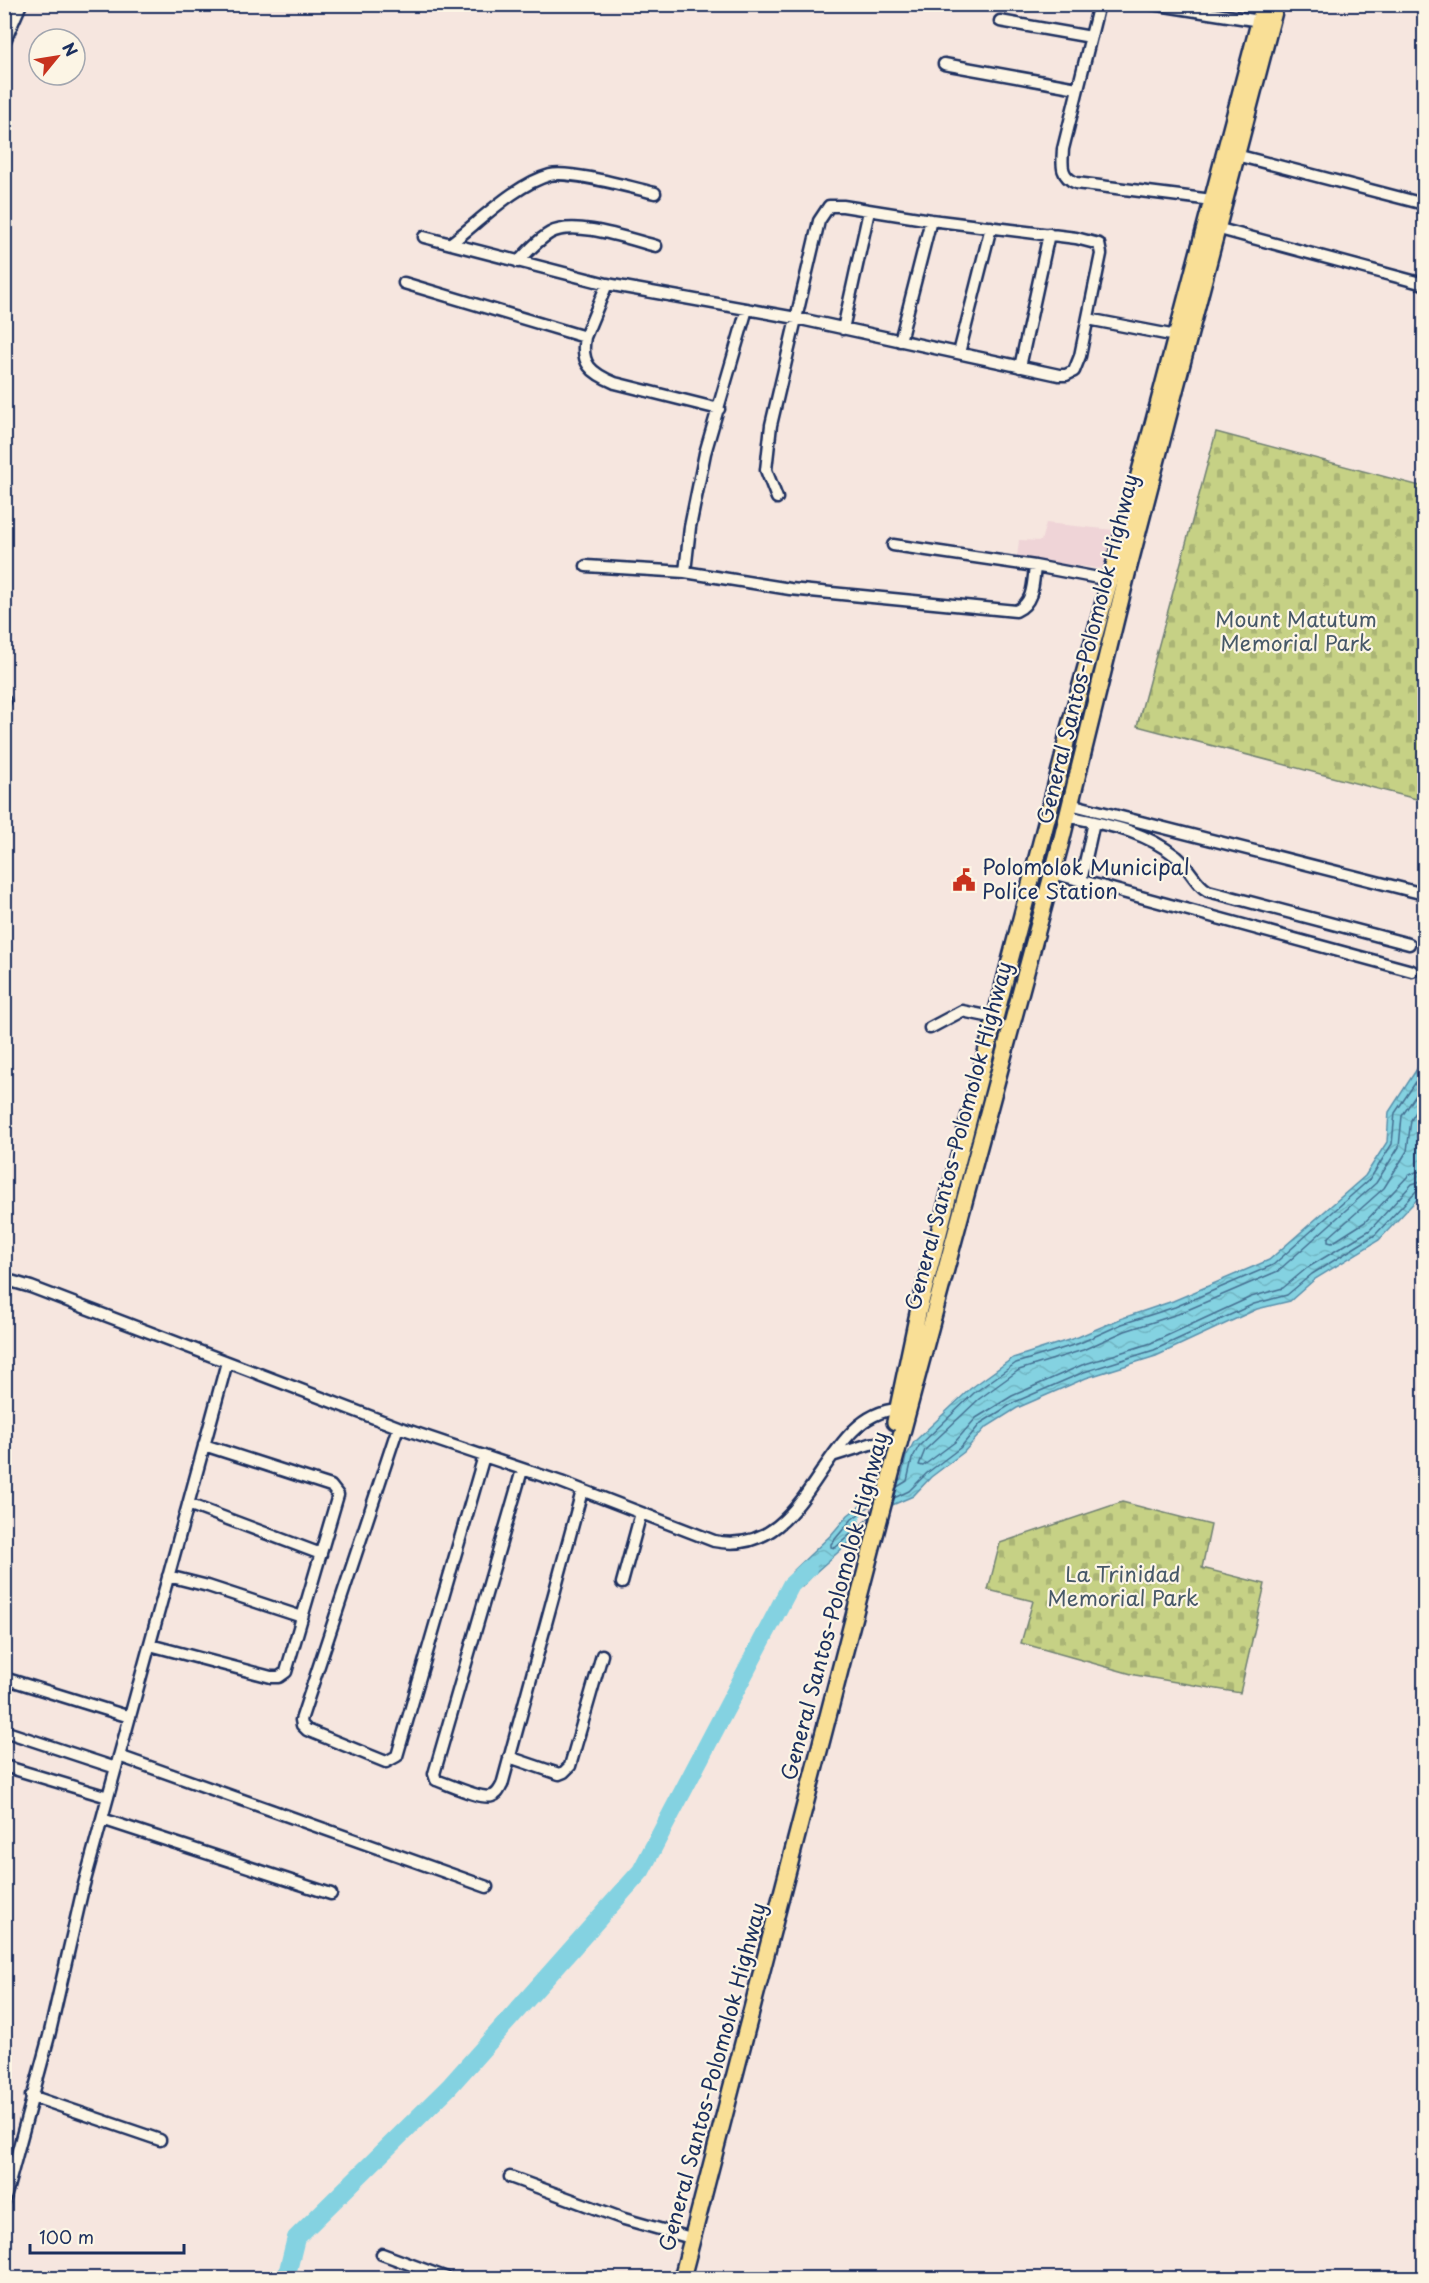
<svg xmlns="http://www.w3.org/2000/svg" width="1429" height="2283" viewBox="0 0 1429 2283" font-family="'Playpen Sans',sans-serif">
<defs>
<pattern id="cemetery-stones" width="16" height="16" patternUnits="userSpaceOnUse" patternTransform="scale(1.5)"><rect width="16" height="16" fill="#c6d185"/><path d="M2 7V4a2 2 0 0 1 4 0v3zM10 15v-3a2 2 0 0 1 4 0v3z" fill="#aab475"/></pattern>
<pattern id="water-waves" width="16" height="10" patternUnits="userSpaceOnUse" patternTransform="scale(1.5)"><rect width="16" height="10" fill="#84d2e1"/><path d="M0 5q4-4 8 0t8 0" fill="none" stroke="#71b5c3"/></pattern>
</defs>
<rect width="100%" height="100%" fill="#f6e6df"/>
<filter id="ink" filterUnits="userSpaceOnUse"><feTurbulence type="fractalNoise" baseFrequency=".0167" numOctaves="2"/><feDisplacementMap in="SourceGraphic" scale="12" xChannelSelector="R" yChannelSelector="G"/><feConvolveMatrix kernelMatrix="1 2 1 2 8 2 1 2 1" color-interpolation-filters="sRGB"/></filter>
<g filter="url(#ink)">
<path fill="#efd4d7" d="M1046 523 1114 530 1103 569 1017 558 1019 540 1041 541Z"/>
<path fill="url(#cemetery-stones)" stroke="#708072" stroke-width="1.5" d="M1216 432 1424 487V801L1137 726Z
M1122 1502 1211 1525 1202 1568 1265 1584 1240 1693 1135 1675 1021 1643 1033 1601 988 1590 1000 1543Z"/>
<path fill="url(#water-waves)" stroke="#5a91ad" stroke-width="1.5" d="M1424 1058V1186L1423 1193 1379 1240 1315 1279 1290 1301 1257 1309 1156 1356 1086 1378 1017 1408 985 1428 964 1452 931 1477 913 1496 890 1506 817 1571 802 1587 791 1585 792 1572 831 1535 848 1515 888 1485 901 1479 906 1457 914 1442 970 1389 1013 1358 1078 1337 1120 1319 1173 1301 1269 1260 1365 1176 1387 1142 1389 1112Z"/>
<path fill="#f6e6df" d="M898 1477 889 1512 854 1543 866 1498 886 1482Z"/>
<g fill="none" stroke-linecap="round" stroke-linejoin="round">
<path stroke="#457092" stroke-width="1.5" d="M1424 1083 1402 1116 1399 1147 1376 1183 1278 1271 1178 1314 1125 1331 1083 1350 1019 1370 979 1399 925 1450 919 1465 923 1466 955 1442 976 1418 1012 1396 1082 1365 1151 1343 1251 1297 1283 1288 1307 1268 1370 1230 1412 1184 1424 1180
M1424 1099 1411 1120 1407 1151 1384 1188 1328 1238V1242L1332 1243 1365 1222 1408 1176 1416 1172 1424 1171
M897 1487 907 1481 912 1459 919 1446 974 1393 1016 1363 1080 1343 1122 1324 1175 1307 1273 1265 1370 1179 1392 1144 1395 1113 1424 1070
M894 1498 909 1491 927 1473 960 1448 981 1423 1015 1402 1084 1372 1154 1350 1254 1304 1287 1295 1312 1274 1375 1235 1418 1189 1424 1187
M871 1516 835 1548 831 1547V1544L852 1519 874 1503"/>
<path stroke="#84d2e1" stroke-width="18" d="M286 2278 296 2238 449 2087 641 1871 791 1585 808 1569"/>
<g stroke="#1b2f5e" stroke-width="15">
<path id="minor" d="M1099 4 1063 149C1062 165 1060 176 1076 183L1212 200
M1152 4 1260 21
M1000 21 1091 37
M4 43 21 4
M944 64 1077 88
M1236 155 1424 204
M1216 228 1424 284
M424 237 607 284 796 318 1059 375H1066L1074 371 1080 356 1101 254 1099 244 1076 238 931 220 843 206H829L819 221 771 425 766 470 777 498
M451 243C479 222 516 184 550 175 570 170 633 188 655 193
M518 262C528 251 538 240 550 233 574 219 629 239 656 246
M404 283 585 337 607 284
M1088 319 1176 336
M843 329 869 211
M585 337C580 364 591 373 615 383L719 409
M900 341 931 220
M959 353 991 227
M1020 367 1049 234
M893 545 1035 566 1109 580
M586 566 685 572 790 589 1016 611C1034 603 1033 583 1035 566
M685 572 690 527 705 453 747 309
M4 703 5 701
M1070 804 1424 894
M1067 816C1108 825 1143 830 1177 857 1189 867 1196 885 1208 891L1409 944
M1053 873 1412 971
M1081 881 1094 822
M930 1028 962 1011 996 1018
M4 1279 31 1287 398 1427 561 1482 714 1541C813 1560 818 1414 898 1409
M398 1427 301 1720 302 1725 307 1730 386 1762 397 1756 484 1456
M835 1455 870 1444 890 1441
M522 1470 434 1774 436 1780C448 1784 482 1800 492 1796 498 1794 499 1790 502 1785L582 1491
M188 1504 321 1554
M168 1576 208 1586 302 1617
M622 1583 641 1513
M150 1645 271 1677H279L286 1672 338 1495 331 1486 204 1445
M4 1678 130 1717
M4 1731 116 1768
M119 1756 487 1887
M509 1757 559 1774 564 1772 570 1766 602 1655
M4 1766 108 1797
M102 1819 331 1894
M31 2096 160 2140
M510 2177 624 2219 684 2236
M4 2202 49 2036 83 1888 227 1362
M382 2254 447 2278"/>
</g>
<g stroke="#1b2f5e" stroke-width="20">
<path id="highway" d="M895 1422 918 1313 1063 758 1068 732 1152 428 1264 4
M682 2278 893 1466 1061 842 1128 570 1276 4"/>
</g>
<use href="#minor" stroke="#fcf5e5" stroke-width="10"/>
<use href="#highway" stroke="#f9df96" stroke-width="15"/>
</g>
</g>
<defs>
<g id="civic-bare" transform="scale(1.8)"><path d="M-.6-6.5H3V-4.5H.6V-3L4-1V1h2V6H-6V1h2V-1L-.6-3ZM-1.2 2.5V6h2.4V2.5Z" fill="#c8321e" stroke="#fcf5e5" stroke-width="2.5" paint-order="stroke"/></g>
</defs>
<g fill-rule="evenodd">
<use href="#civic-bare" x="964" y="880"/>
</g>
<g text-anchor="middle" stroke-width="4.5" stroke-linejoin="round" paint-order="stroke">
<g font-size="21" fill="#465868" stroke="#fcf5e5">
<text x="1296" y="627">Mount Matutum<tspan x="1296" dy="24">Memorial Park</tspan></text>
<text x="1123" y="1582">La Trinidad<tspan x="1123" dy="24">Memorial Park</tspan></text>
</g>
<g font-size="21" fill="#1b2f5e" stroke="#fcf5e5">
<text transform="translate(1088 649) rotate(-76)" y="7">General Santos-Polomolok Highway</text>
<text transform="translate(959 1136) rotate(-75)" y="7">General Santos-Polomolok Highway</text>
<text transform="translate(835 1606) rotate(-75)" y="7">General Santos-Polomolok Highway</text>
<text transform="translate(713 2077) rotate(-75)" y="7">General Santos-Polomolok Highway</text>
</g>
<g font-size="21" fill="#1b2f5e" stroke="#fcf5e5" text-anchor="start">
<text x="982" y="875">Polomolok Municipal<tspan x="982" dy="24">Police Station</tspan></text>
</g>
</g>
<rect width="1429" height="2283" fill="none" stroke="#fcf5e5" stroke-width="24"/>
<rect x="12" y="12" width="1405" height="2259" fill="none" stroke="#1b2f5e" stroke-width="2" filter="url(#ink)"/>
<g transform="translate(57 57) rotate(60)"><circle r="28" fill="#fcf5e5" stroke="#a2a6af" stroke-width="1.5"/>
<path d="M0-4.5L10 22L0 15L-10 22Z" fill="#c8321e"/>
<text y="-9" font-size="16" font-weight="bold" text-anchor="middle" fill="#1b2f5e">N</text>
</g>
<path d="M30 2244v9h154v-9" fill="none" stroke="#1b2f5e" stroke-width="3"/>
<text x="39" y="2244" font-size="18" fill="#1b2f5e" stroke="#fcf5e5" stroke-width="4.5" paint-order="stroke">100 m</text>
</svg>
